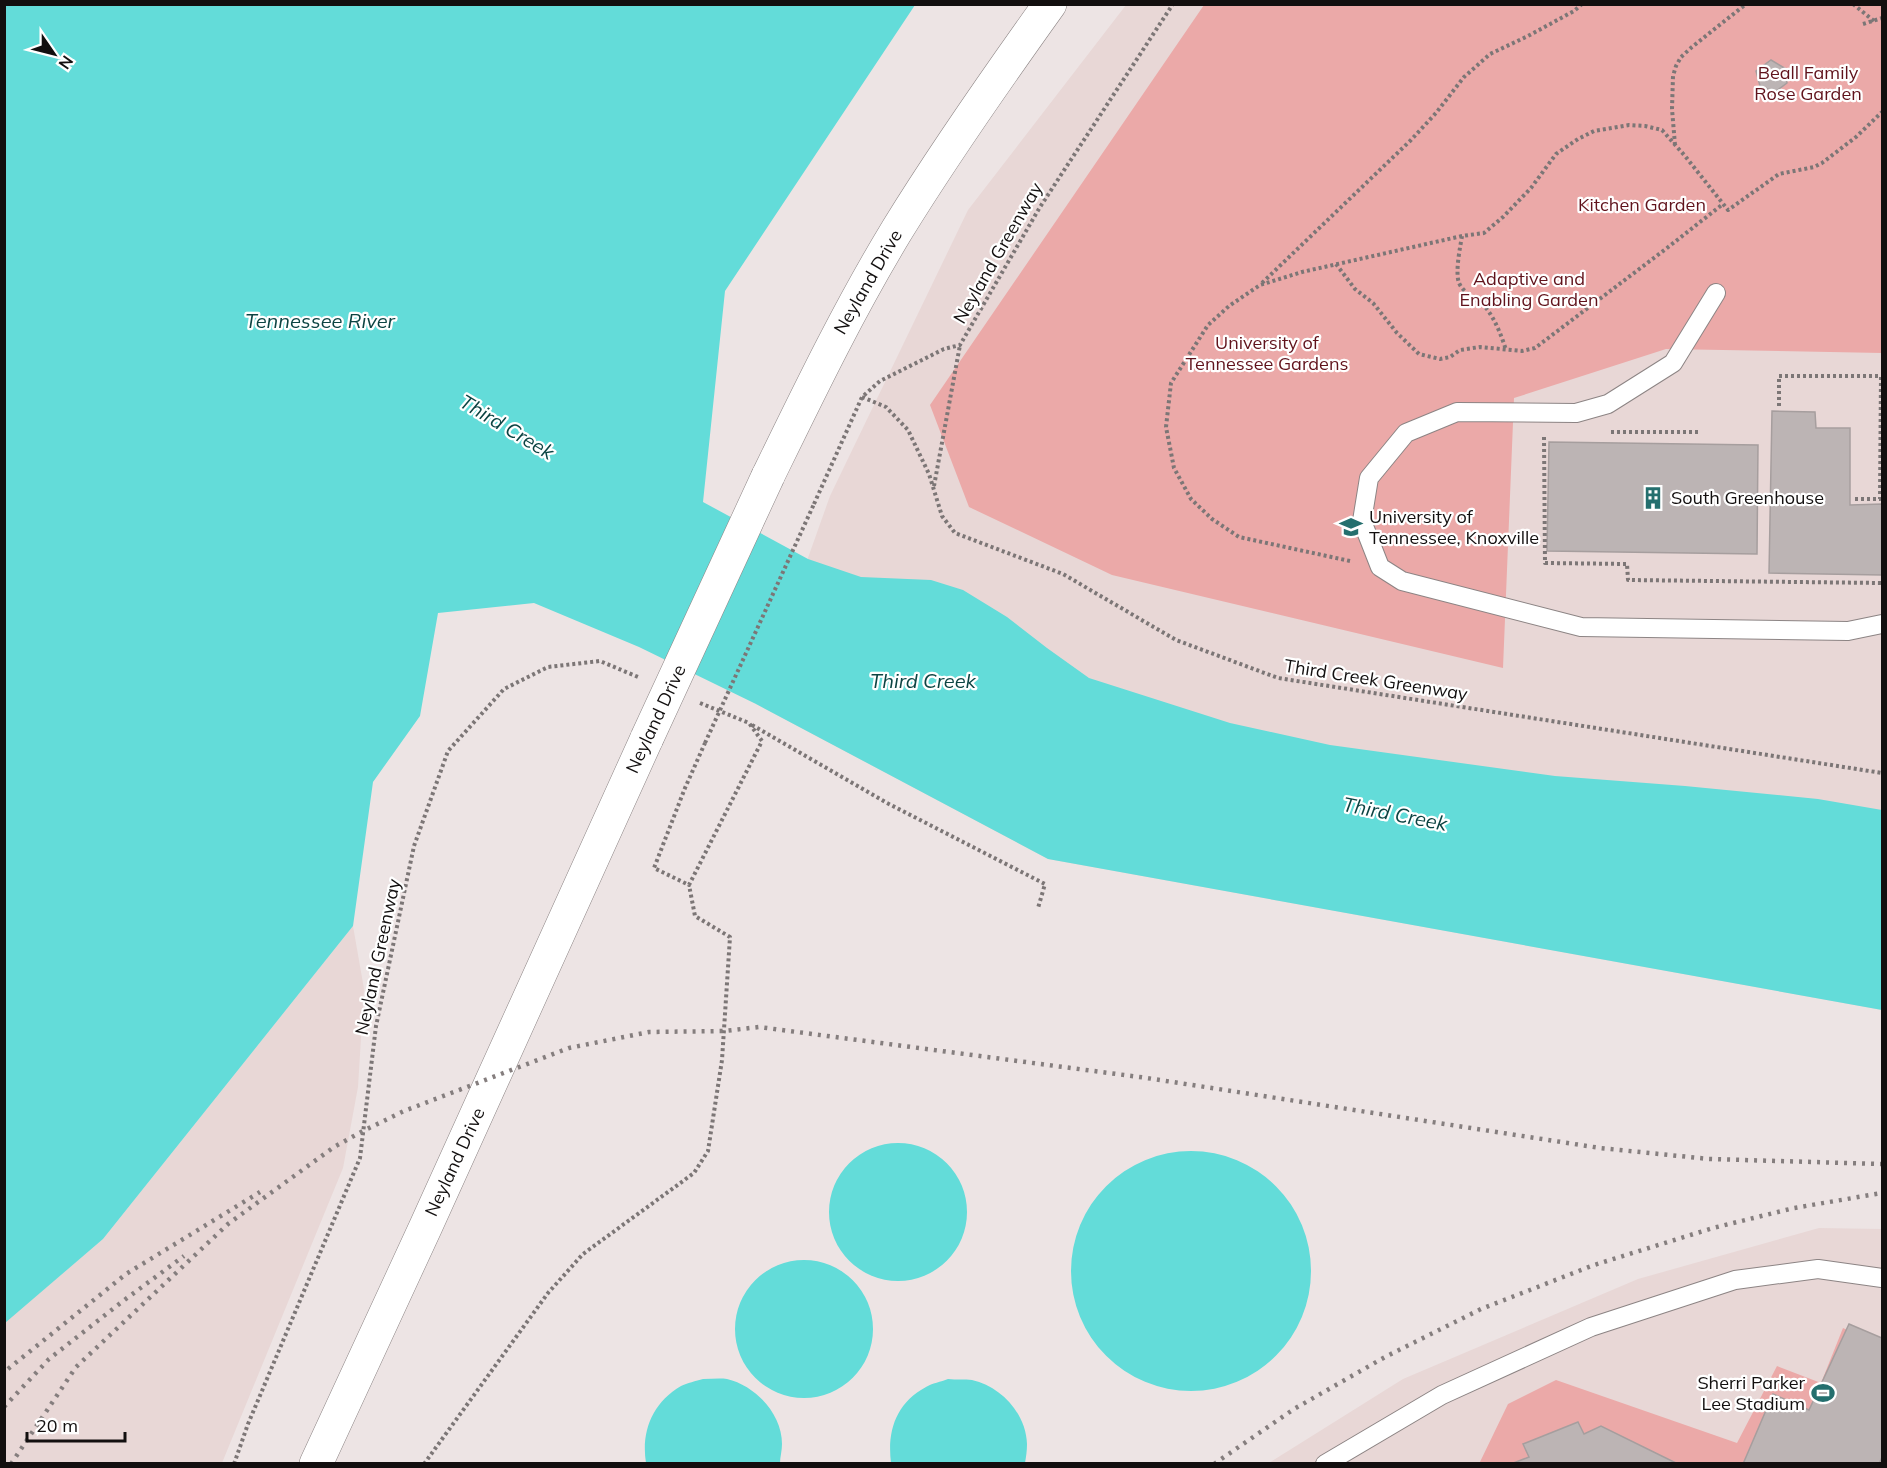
<svg xmlns="http://www.w3.org/2000/svg" width="1887" height="1468" viewBox="0 0 1887 1468" font-family="Mulish,sans-serif">
<rect width="100%" height="100%" fill="#ede4e4"/>
<path fill="#e8d7d6" d="M1126 5H1882V1010L1048 859 756 704 830 496 968 210Z
M353 926 364 989 358 1087 343 1168 222 1463H5L4 1323 103 1239Z
M1819 1228 1882 1229V1463L1267 1464 1403 1379 1638 1279Z"/>
<path fill="#eba9a8" d="M1204 5H1882V353L1666 349 1514 398 1503 668 1112 575 969 507 930 405Z
M1843 1328 1882 1346V1463L1479 1464 1508 1404 1556 1380 1737 1443 1777 1366 1821 1383Z"/>
<path fill="#63dcd9" d="M5 5H915L725 291 703 502 808 559 861 577 931 580 963 590 1007 617 1047 648 1089 678 1230 723 1330 745 1555 776 1685 786 1818 799 1882 810V1010L1048 859 756 704 639 647 534 603 438 613 420 716 373 782 353 926 103 1239 5 1323Z
M829 1212a69 69 0 1 1 138 0a69 69 0 1 1-138 0Z
M1071 1271a120 120 0 1 1 240 0a120 120 0 1 1-240 0Z
M735 1329a69 69 0 1 1 138 0a69 69 0 1 1-138 0Z
M703 1379C711 1379 720 1378 727 1379 756 1386 782 1414 782 1444 782 1451 780 1457 780 1463H646C641 1432 652 1403 681 1386 687 1383 696 1381 703 1379Z
M948 1379C956 1380 965 1379 972 1380 1002 1387 1026 1414 1027 1444 1027 1451 1026 1457 1025 1463H891C887 1431 896 1403 926 1387 932 1383 941 1382 948 1379Z"/>
<path fill="#bcb4b4" stroke="#a69e9e" stroke-width="1.5" d="M1771 60 1786 69 1787 83 1775 92 1760 86 1756 71Z
M1772 411 1815 412 1816 428H1850V505L1882 504V575L1769 573Z
M1549 442 1758 445 1757 554 1547 551Z
M1849 1324 1882 1338V1457L1879 1464H1743L1773 1394 1809 1410Z
M1578 1422 1584 1434 1601 1426 1678 1464H1511L1529 1457 1523 1444Z"/>
<g fill="none" stroke-linecap="round" stroke-linejoin="round">
<g stroke="#8c8484" stroke-width="20">
<path id="service" d="M1716 293 1673 363 1608 404 1576 413 1457 412 1406 433 1369 478 1362 521 1380 567 1402 581 1581 627 1848 631 1882 624
M1325 1464 1442 1395 1591 1327 1735 1280 1818 1269 1882 1278"/>
</g>
<g stroke="#8c8484" stroke-width="34">
<path id="primary" d="M768 476C809 392 849 309 897 230 945 152 997 78 1050 4
M316 1464 426 1226 647 738"/>
</g>
<path stroke="#7c7676" stroke-width="4" stroke-dasharray="3 3" stroke-linecap="butt" d="M1853 4 1874 21
M1863 24 1882 18
M1675 145 1672 109 1673 76 1676 66 1681 57 1692 47 1746 4
M1462 236C1460 248 1455 272 1459 283 1464 294 1478 300 1486 308 1495 319 1502 337 1506 350
M1336 264 1355 289 1373 303 1397 333 1419 354 1440 359 1450 357 1460 350 1480 347 1522 351 1535 348 1667 248 1723 204
M1262 283 1411 140 1436 113 1464 77 1490 54 1528 36 1574 11 1582 4
M862 397 886 407 908 430 929 474 942 516 955 533 1063 574 1176 640 1278 678 1882 773
M1779 406V376H1882
M1611 432H1700
M1544 437 1545 563 1627 564 1628 580 1882 583
M934 486 960 345
M1855 499H1880L1881 376
M814 504 862 397 880 381 944 349 960 345 1040 207 1173 4
M1350 561 1239 537 1212 519 1191 499 1174 468 1166 427 1171 383 1208 325 1229 306 1260 285 1302 272 1462 236 1484 233 1503 217 1531 188 1556 154 1578 139 1594 131 1629 125 1645 126 1662 130 1685 156 1728 210 1779 174 1814 167 1822 163 1856 137 1882 112
M700 703 749 723 762 741 689 885 654 868 685 788 705 743
M752 725 887 803 1045 884 1038 908
M234 1464 248 1424 360 1158 376 1026 414 846 448 751 504 689 548 667 600 661 638 677
M424 1464 548 1293 583 1254 694 1173 708 1151 722 1060 730 937 695 916 689 885"/>
<use href="#service" stroke="#fff" stroke-width="18"/>
<use href="#primary" stroke="#fff" stroke-width="33"/>
<path stroke="#857e7e" stroke-width="4.5" stroke-dasharray="3 6" stroke-linecap="butt" d="M8 1369 126 1274 260 1192
M4 1407 49 1359 123 1301 184 1256
M11 1464 76 1367 228 1224 334 1147 363 1131 404 1111 569 1048 649 1032 724 1031 759 1027 1147 1078 1600 1148 1709 1159 1882 1164
M1214 1464 1294 1409 1385 1357 1481 1309 1594 1265 1713 1228 1794 1208 1882 1193"/>
<g stroke="#8c8484" stroke-width="34" stroke-linecap="butt">
<path id="primary-bridge" d="M647 738 768 476"/>
</g>
<path stroke="#7c7676" stroke-width="4" stroke-dasharray="3 3" stroke-linecap="butt" d="M705 743 814 504"/>
<use href="#primary-bridge" stroke="#fff" stroke-width="33"/>
</g>
<defs>
<g id="building-bare" transform="scale(1.8)"><path d="M-4-6H4V6H1V3H-1V6H-4ZM-2.5-4.3h1.7v1.8h-1.7ZM.8-4.3h1.7v1.8H.8ZM-2.5-1h1.7V.8h-1.7ZM.8-1h1.7V.8H.8Z" fill="#246f6e" stroke="#fff" stroke-width="2.5" paint-order="stroke"/></g>
<g id="university-bare" transform="scale(1.8)"><path d="M0-5L7-2L0 1L-7-2ZM-4 1L0 2.5L4 1V4Q0 6-4 4Z" fill="#246f6e" stroke="#fff" stroke-width="2.5" paint-order="stroke"/></g>
<g id="stadium-bare" transform="scale(1.8)"><path d="M0-5a6.5 5 0 1 0 0 10a6.5 5 0 1 0 0-10ZM-3.5-1.8h7v3.6h-7Z" fill="#246f6e" stroke="#fff" stroke-width="2.5" paint-order="stroke"/></g>
</defs>
<g fill-rule="evenodd">
<use href="#building-bare" x="1653" y="498"/>
<use href="#university-bare" x="1351" y="527"/>
<use href="#stadium-bare" x="1823" y="1393"/>
</g>
<g text-anchor="middle" stroke-width="4.5" stroke-linejoin="round" paint-order="stroke">
<g font-size="18" fill="#60121b" stroke="#fff">
<text x="1808" y="79">Beall Family<tspan x="1808" dy="21">Rose Garden</tspan></text>
<text x="1642" y="211">Kitchen Garden</text>
<text x="1529" y="285">Adaptive and<tspan x="1529" dy="21">Enabling Garden</tspan></text>
<text x="1267" y="349">University of<tspan x="1267" dy="21">Tennessee Gardens</tspan></text>
</g>
<g font-size="18" fill="#120f0f" stroke="#fff">
<text transform="translate(998 253) rotate(-60)" y="6">Neyland Greenway</text>
<text transform="translate(868 282) rotate(-60)" y="6">Neyland Drive</text>
<text transform="translate(1376 680) rotate(9)" y="6">Third Creek Greenway</text>
<text transform="translate(656 719) rotate(-65)" y="6">Neyland Drive</text>
<text transform="translate(378 957) rotate(-78)" y="6">Neyland Greenway</text>
<text transform="translate(455 1162) rotate(-65)" y="6">Neyland Drive</text>
</g>
<g font-size="18" fill="#120f0f" stroke="#fff" text-anchor="start">
<text x="1671" y="504">South Greenhouse</text>
<text x="1369" y="523">University of<tspan x="1369" dy="21">Tennessee, Knoxville</tspan></text>
<text x="1805" y="1389" text-anchor="end">Sherri Parker<tspan x="1805" dy="21">Lee Stadium</tspan></text>
</g>
<g font-size="20" font-style="italic" fill="#0c4443" stroke="#fff">
<text x="320" y="328">Tennessee River</text>
<text transform="translate(507 427) rotate(31)" y="7">Third Creek</text>
<text x="923" y="688">Third Creek</text>
<text transform="translate(1395 814) rotate(11)" y="7">Third Creek</text>
</g>
</g>
<rect width="1887" height="1468" fill="none" stroke="#120f0f" stroke-width="12"/>
<g transform="translate(54 54) rotate(125)" stroke="#ffffff" stroke-width="4.5" paint-order="stroke">
<path d="M0-4.5L10 22L0 15L-10 22Z" fill="#120f0f"/>
<text y="-9" font-size="16" font-weight="bold" text-anchor="middle" fill="#120f0f">N</text>
</g>
<path d="M27 1432v9h98v-9" fill="none" stroke="#120f0f" stroke-width="3"/>
<text x="36" y="1432" font-size="18" fill="#120f0f" stroke="#ffffff" stroke-width="4.5" paint-order="stroke">20 m</text>
</svg>
